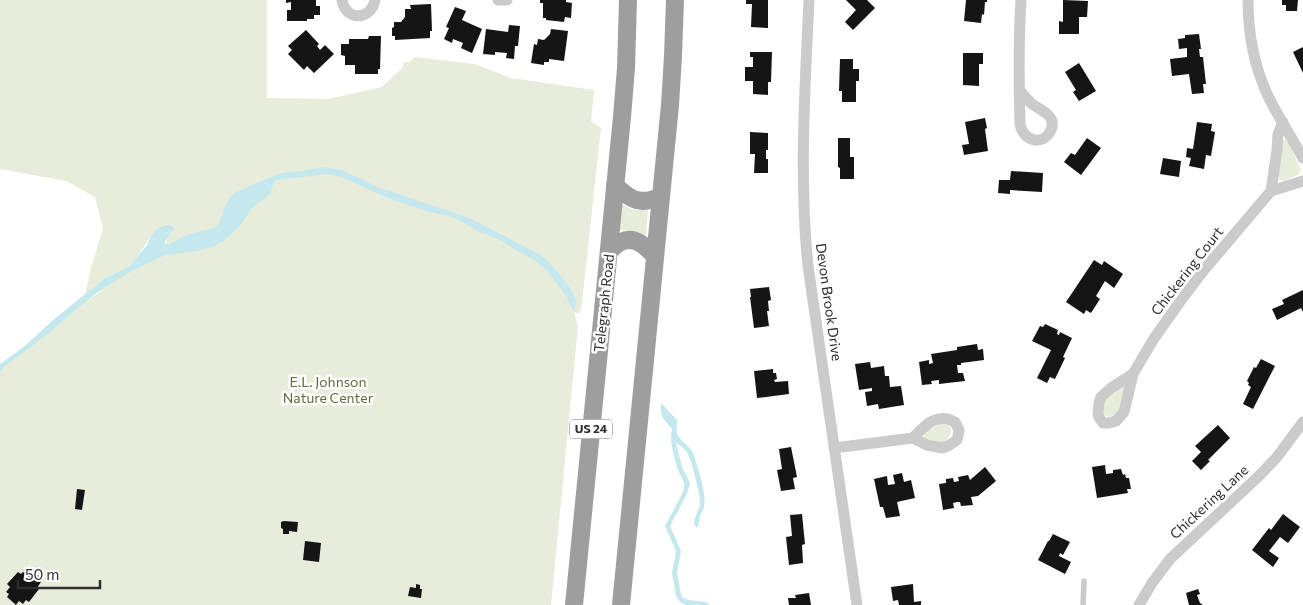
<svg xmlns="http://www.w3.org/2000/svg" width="1303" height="605" viewBox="0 0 1303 605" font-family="Commissioner,sans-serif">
<rect width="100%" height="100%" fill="#fff"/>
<path fill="#e8ecdb" d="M0 0H267V98L328 99 382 87 403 67 404 62H409L415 57 474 64 511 78 594 90 591 121 601 128 582 303 579 314 574 312 578 326 551 605H0V366L52 323 90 299 165 244 169 236 173 232 158 228C147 239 141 254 130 266 125 272 116 272 109 276 101 281 92 288 85 295L92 264 103 229 95 197 66 181 0 169Z
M1285 139 1289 143 1301 170 1298 175 1283 181 1279 179 1278 177 1283 141Z
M622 205H624C631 211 639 210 648 210L646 236 632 231 620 230Z
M1124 386 1126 387C1123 399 1121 416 1107 417L1104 414C1103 397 1110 394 1124 386Z
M940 424 948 425 951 428C952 435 948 439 943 443L926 439 924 437 925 432Z"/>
<path fill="#c5e8ee" d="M322 167 342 170 378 187 469 218 541 255C551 264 577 291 576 304 576 307 574 309 574 312L564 293 547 271 536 261 512 248 502 241 477 231 461 221 449 216 426 211 391 199 361 186 349 180 330 174 276 180 273 184 272 189 269 195 252 208 239 227 226 239 215 246 197 251 165 255 132 271 98 292 72 313 49 333 4 367 0 372V364L25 346 53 320 105 278 129 267 147 245 151 236 158 228 167 225 172 226 174 229 165 242V244L168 245 186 235 215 228C225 217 221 203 236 192L278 174 288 172 301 171Z
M661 403 677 420C677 424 676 428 677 432 678 441 689 444 693 453 697 463 707 495 704 506 704 510 701 513 700 516 699 521 700 523 697 528L694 524C695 515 698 512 700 505 701 496 692 463 688 454 685 449 681 446 676 443L682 467 690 483 687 494 670 526 681 551 677 573 681 594 683 598 689 600 706 602 710 605H686L680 602 676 596 672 573 676 551 665 526C669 517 685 493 684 485 684 480 680 475 678 470 674 457 669 442 672 429 664 420 659 415 661 403Z"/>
<path fill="#151515" d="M286 0H316V6H320V15H314V19H307V21H287V10H291V2L286 3Z
M540 0H566V2L572 3 571 18 565 17 564 22 546 20V18H543V3H540Z
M746 0H768V28L751 27 752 4H746Z
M846 0H867L875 8 853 30 845 22 856 10Z
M966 0H987V2H985L984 15 982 14 981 23 964 21Z
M1063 0 1088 1 1087 17H1079V34H1059V21L1063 22Z
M1282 0H1298L1297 11H1286V5H1282Z
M431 4 432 31H430V38L395 40V36H392V28L394 27V22H401L405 17V9H411L410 5Z
M455 7 466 11 462 20 482 29 472 53 461 48 463 43 453 39 452 43 444 39 449 28 446 27Z
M509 25 520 26 518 46H515L514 59 506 58 507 53 495 52V55L483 54 486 29 508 32Z
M551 29 568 31 564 61 549 59V62H544V65L531 63 534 44 537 45 538 39 544 40 550 34Z
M306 30 319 44 317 46 320 50 325 45 334 54 314 73 307 66 304 70 288 54 292 50 288 46Z
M1199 34 1201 49H1199L1200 57H1203L1206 84H1203L1204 93 1192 94 1189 74 1172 76 1170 59 1187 57V48L1179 49 1178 39 1185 38V35Z
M369 36H381L380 69H378V74H355V65H345V56L341 55V44H349V39H368Z
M1303 47V73L1293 52Z
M750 52H772L771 82H768V95L753 94V81H745V67H753V57H750Z
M963 53H983V64H979V86L963 85Z
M840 59H853V69H859V81H856V102H842V91H839Z
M1079 63 1096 91 1079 101 1073 92 1076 90 1065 72Z
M985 118 987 128 985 129 988 151 964 155 962 145 969 144 965 122Z
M1197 122 1212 124 1211 131 1215 132 1211 156 1206 155 1204 169 1189 166 1191 158 1186 157 1187 148 1193 149Z
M750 132 768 133V150H766V159H768V173H754L755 154H750Z
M838 138H850V157H854V179H840V168L838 167Z
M1087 138 1101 148 1081 175 1064 162 1071 153 1075 155Z
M1163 158 1181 161 1179 177 1160 174Z
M1011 171 1043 173 1042 192 1010 190V194L998 193 999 180H1010Z
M1094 260 1102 265 1104 261 1123 274 1114 288 1105 281 1096 296 1100 299 1091 313 1086 310 1084 314 1066 302Z
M769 287 771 300 768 301 769 311H767L769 326 754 328 750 297H751L750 289Z
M1303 290V312L1301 308 1277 320 1272 309 1284 304 1282 300Z
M1045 324 1058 330 1057 334 1059 335 1060 332 1072 338 1063 357 1065 358 1055 379 1050 377 1047 383 1037 378 1051 350 1032 341 1040 326 1043 327Z
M977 344 978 350 983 349 984 360 961 363V365H957L958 373H963L965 381 939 384V380L931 381 932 384 922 385 919 362 929 360V364L933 363 931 354 957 350V347Z
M1261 359 1275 366 1253 409 1243 404 1251 387 1248 385 1249 383 1247 381 1254 367 1256 368Z
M870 362 871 368 884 366 885 376H889L890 387 901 386 904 405 879 409 878 404 867 406 865 392 872 391V388L859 390 855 364Z
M773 369V373H776L777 379 774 380 775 382 788 381 789 394 757 398 754 371Z
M1218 425 1230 438 1208 460 1210 461 1201 470 1192 461 1201 452 1195 446Z
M791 447 797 477 793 478 795 489 781 491 777 470 782 469 779 449Z
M1105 465 1106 474 1113 473V470L1121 469 1123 475 1125 474 1126 478H1129L1131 489H1127L1128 493 1097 498 1092 467Z
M985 467 996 481 978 496 971 497 973 505 961 506 960 502H957L953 503 954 508 943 510 939 484 946 483V479L953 478 954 482 959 481 958 477 968 475 970 480Z
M902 473 904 482 911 480 915 498 897 502 900 516 886 518 883 507H880L874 479 887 476 888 485 895 484 893 475Z
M77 489 85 490 82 510 75 509Z
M802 514 805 544 802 545 803 563 789 565 786 537 792 536 790 515Z
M1283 514 1300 527 1288 543 1280 537 1269 551 1279 558 1273 567 1252 550 1269 528 1271 530Z
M284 521 298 522 297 532 289 531V534H283V529L281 528V522Z
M1053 534 1070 542 1063 555 1060 553 1059 556 1071 562 1065 574 1038 560 1048 541H1049Z
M305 541 321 543 319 562 303 560Z
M25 569 28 572 30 569 39 576 37 579 41 582 37 588 39 589 29 602 26 600 23 604 19 601 16 605 7 597 9 594 6 592 10 587 7 584 18 572 21 574Z
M416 584 420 585V589H422L421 598 408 596 410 587 416 588Z
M913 584 914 602 921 601V605H899L898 600 893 601 891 587Z
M1198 589 1200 594 1197 595 1200 603 1203 605H1189L1186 593Z
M809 593 811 605H789L788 598H796L795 595Z"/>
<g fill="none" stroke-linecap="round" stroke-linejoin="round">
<path stroke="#cbcbcb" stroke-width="5.5" d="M1083 605 1084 581"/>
<path stroke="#cbcbcb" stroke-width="11" d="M342 0C345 21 371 21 375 0
M498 0H507
M809 0C805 88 799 178 808 266L857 605
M1248 0C1248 34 1254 67 1269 98 1279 118 1292 138 1303 158
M1019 89C1023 95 1027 99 1032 104 1041 110 1057 116 1051 130 1043 147 1023 141 1020 124 1019 83 1018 42 1021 0
M1271 191 1303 181
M1133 374 1111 388 1101 397 1099 403 1098 415 1100 419 1103 423H1109L1116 421 1124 412 1133 374 1153 340 1179 303 1204 270 1271 191 1277 150 1278 134 1283 122
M834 448 913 438 927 445 942 448 948 446 957 440 958 436 959 430 955 422C937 412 925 425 913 438
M1139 605 1152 583 1170 559 1260 475 1277 457 1303 422"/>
<path stroke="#9e9e9e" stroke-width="18" d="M615 185C630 200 641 206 661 196
M609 252C612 249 616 244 621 242 635 235 646 247 655 256
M574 605 622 117 626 68 628 0
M621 605 670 105 673 56 675 0"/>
</g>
<g text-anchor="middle" stroke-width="5" stroke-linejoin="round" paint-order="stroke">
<rect fill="#fff" stroke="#6d6d6d" stroke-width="1" x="570" y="419.5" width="42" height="19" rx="4"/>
<g font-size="12" font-weight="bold" fill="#2e2e2e">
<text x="591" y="433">US 24</text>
</g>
<g font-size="14" fill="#2e2e2e" stroke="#fff">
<text transform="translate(1187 271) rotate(-52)" y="5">Chickering Court</text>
<text transform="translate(829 302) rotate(82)" y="5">Devon Brook Drive</text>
<text transform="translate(604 303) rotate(-84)" y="5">Telegraph Road</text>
<text transform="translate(1209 502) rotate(-43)" y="5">Chickering Lane</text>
</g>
<g font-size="14" fill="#5d6c38" stroke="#fff">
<text x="328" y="387">E.L. Johnson<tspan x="328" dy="16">Nature Center</tspan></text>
</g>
</g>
<path d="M18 580v8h82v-8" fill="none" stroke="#2e2e2e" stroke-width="2.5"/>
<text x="25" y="580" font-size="15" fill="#2e2e2e" stroke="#ffffff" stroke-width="4" paint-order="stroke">50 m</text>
</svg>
